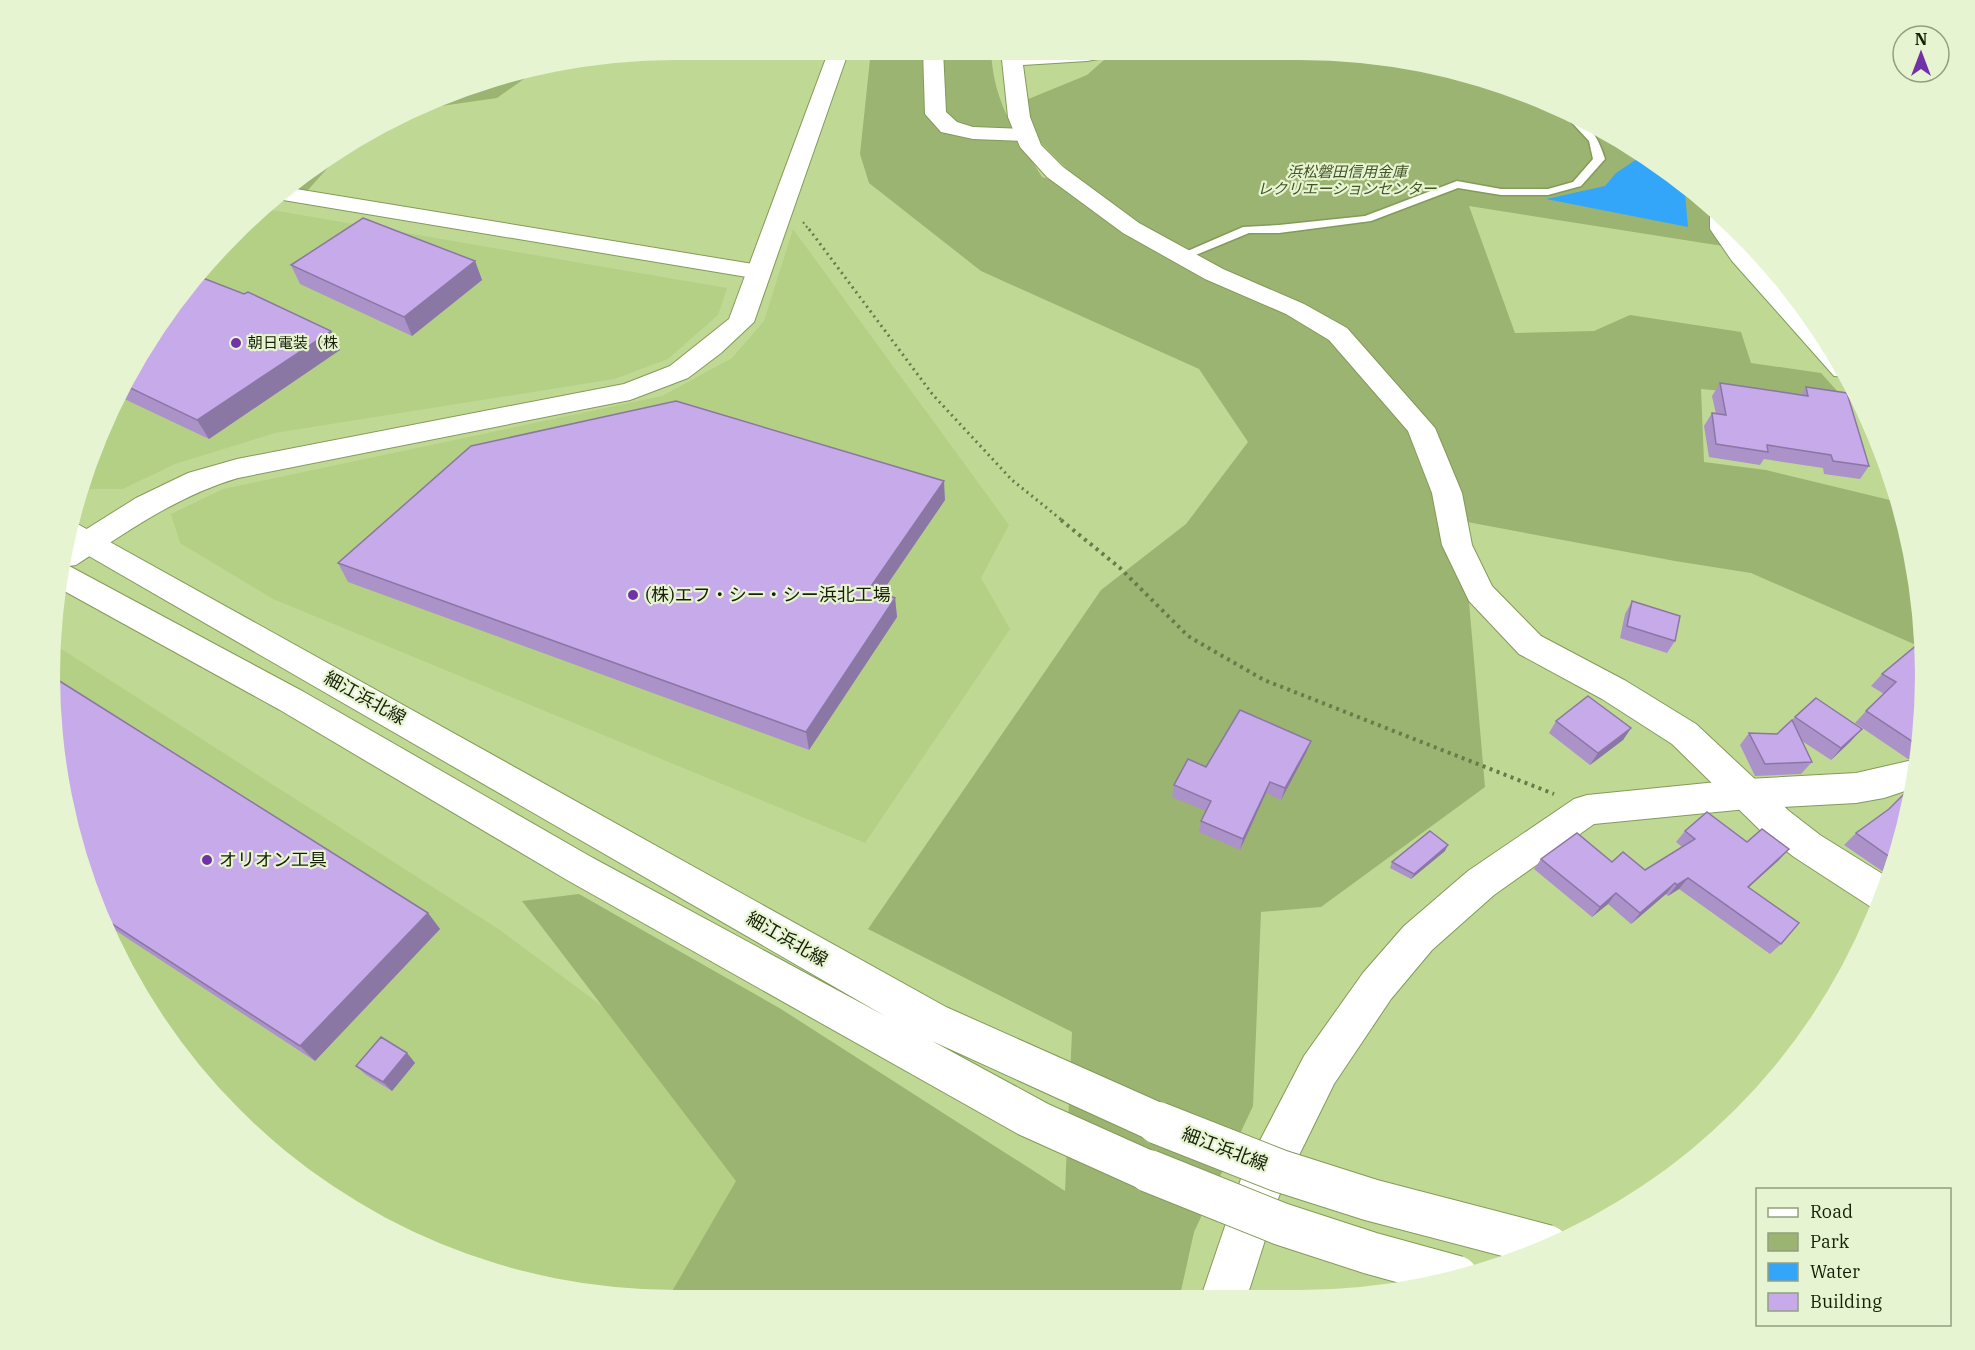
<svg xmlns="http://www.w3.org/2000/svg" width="1975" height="1350" viewBox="0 0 1975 1350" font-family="'IBM Plex Serif','Noto Sans JP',serif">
<rect width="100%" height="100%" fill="#bfd995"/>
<path fill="#b4d085" d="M266 209 727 288 718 315 668 359 614 379 275 433 175 464 123 489H83L97 435 155 328 205 263Z
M793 229 1009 525 981 578 1010 629 865 843 273 599 180 543 171 514 223 489 662 396 732 358 764 321Z
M52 643 500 930 785 1142 668 1300 553 1288 435 1253 327 1195 232 1117 155 1023 114 952 61 797 50 675Z"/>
<path fill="#9bb471" d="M871 50H991C993 102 1016 134 1042 177L1097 193 1071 173 1042 144 1027 120 1026 100 1087 75 1104 60 1144 50H1300L1422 61 1577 114 1681 179 1715 209 1717 231 1729 247 1469 206 1515 333 1594 331 1630 315 1741 332 1751 363 1821 373 1847 402 1701 389 1704 462 1766 470 1898 502 1914 553 1923 648 1751 573 1675 561 1462 521 1485 787 1321 907 1261 912 1253 1106 1194 1232 1179 1300H667L736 1181 522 901 579 894 781 1009 1065 1191 1072 1032 868 929 1101 590 1186 524 1248 442 1199 369 981 271 869 183 860 154Z
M541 67 497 98 427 108 378 128C430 100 483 75 541 67Z
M350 143 307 191 280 196 328 155Z
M1740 231 1743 233 1820 328 1753 256Z"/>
<path fill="#34a6f9" d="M1643 155 1684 182 1688 227 1546 199 1605 186 1616 173Z"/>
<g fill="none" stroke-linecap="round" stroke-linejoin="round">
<g stroke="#839b59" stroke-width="3">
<path id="service" d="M1563 109C1586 117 1598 136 1605 159L1581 186 1548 195H1501L1458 188 1371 221 1279 233H1249L1186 259H1178L1176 256 1243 227 1279 225 1365 216 1457 181 1501 189H1548L1573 182 1593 159 1589 141 1563 113Z"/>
</g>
<g stroke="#839b59" stroke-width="2">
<path id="minor" d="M923 50H943L946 112 957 122 973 127 1026 129 1034 130 1037 135 1034 140 1026 141 973 139 941 132 925 114Z
M290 188 759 265 768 267 771 272 768 277 759 279 277 199Z
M1714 210 1734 225V229L1750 251 1820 328 1847 377 1834 376 1732 261 1710 229V215Z
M1917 759 1914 788 1884 798 1856 803 1747 809 1594 824 1494 895 1432 950 1391 999 1334 1084 1279 1196 1246 1300H1200L1243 1173 1304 1056 1363 973 1404 926 1468 871 1574 799 1587 795 1747 779 1856 773Z"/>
</g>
<g stroke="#839b59" stroke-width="2">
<path id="tertiary" d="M829 50H849L754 322 721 353 688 378 630 400 238 478C177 496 128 531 76 565L62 567 69 540 136 498 188 473 237 459 624 384 670 366 729 319Z
M1001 50H1021V53L1130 50 1127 54 1087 61 1023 65 1030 117 1041 145 1063 167 1139 223 1223 269 1304 304 1347 328 1435 428 1462 493 1472 545 1492 586 1541 636 1626 681 1696 724 1789 811 1820 835 1889 878 1879 910 1871 907 1794 857 1763 833 1672 744 1602 699 1519 654 1469 601 1442 545 1432 493 1408 431 1329 340 1286 314 1205 279 1123 233 1047 177 1020 147 1008 117Z"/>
</g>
<g stroke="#839b59" stroke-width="2">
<path id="secondary" d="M74 522 946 1007 1173 1108 1179 1123 1173 1138 1158 1144 932 1041 1048 1104 1164 1156 1171 1171 1164 1186 1149 1193 1018 1134 567 880 280 710 57 587 63 565 71 567 304 692 593 858 885 1016 68 544Z"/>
</g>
<path stroke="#697b4c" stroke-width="2" stroke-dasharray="2 3" stroke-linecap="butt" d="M803 222 810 231"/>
<path stroke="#697b4c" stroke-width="3" stroke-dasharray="2 4" stroke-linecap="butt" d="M809 229 933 395 1012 480 1063 521"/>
<path stroke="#697b4c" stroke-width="4" stroke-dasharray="3 4.5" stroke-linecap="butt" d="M1061 520 1120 568 1188 636 1264 680 1554 794"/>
<use href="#service" fill="#fff" fill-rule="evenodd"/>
<use href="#minor" fill="#fff" fill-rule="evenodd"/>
<use href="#tertiary" fill="#fff" fill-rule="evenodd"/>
<use href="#secondary" fill="#fff" fill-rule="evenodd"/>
<g stroke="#839b59" stroke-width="44" stroke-linecap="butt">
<path id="secondary-bridge" d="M1158 1123 1280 1171 1371 1200 1547 1246
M1149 1171 1281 1224 1370 1253 1457 1277"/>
</g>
<use href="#secondary-bridge" stroke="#fff" stroke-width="42"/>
</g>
<path fill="#ab92c9" d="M475 261 482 280 412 336 300 284 291 265Z
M155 328 340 350 209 439 118 396Z
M1720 383 1801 395 1806 387 1869 466 1860 479 1824 474 1823 468 1764 459 1760 465 1709 457 1704 426 1712 413 1716 414 1712 396Z
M945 500 881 594 895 598 897 617 809 750 348 582 338 563Z
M1632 601 1675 641 1667 653 1620 638 1625 614Z
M1882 674 1925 675 1922 709 1918 712 1922 715 1917 758 1916 757 1908 759 1855 723 1866 711 1884 694 1871 686Z
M1795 717 1851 741 1831 760 1802 741 1812 762 1801 774 1755 776 1740 745 1749 733 1777 734Z
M1556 721 1631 728 1623 740 1590 765 1549 733Z
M1306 753 1281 800 1266 793 1240 850 1199 832 1201 821 1206 811 1172 797 1174 785 1206 767Z
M61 797 428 913 440 929 315 1061 104 923Z
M1913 797 1892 868 1885 873 1844 845 1856 833Z
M1685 831 1747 842 1779 860 1749 887 1781 944 1770 954 1679 889 1668 896 1666 894 1631 924 1608 904 1592 917 1534 869 1541 859 1612 862 1645 870 1682 847 1676 842Z
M1445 851 1411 879 1390 868 1392 862Z
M407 1053 415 1063 392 1091 366 1075 356 1066Z"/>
<path fill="#8b77a4" d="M475 261 482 280 412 336 404 317Z
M331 331 340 350 209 439 197 420Z
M944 481 945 500 871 608 869 589Z
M895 598 897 617 809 750 806 732Z
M1631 728 1623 740 1590 765 1598 753Z
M1862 729 1851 741 1831 760 1841 748Z
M1311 741 1306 753 1281 800 1285 788Z
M1918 749V756L1916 757 1908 759Z
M1270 782 1266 793 1240 850 1243 839Z
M1448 845 1445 851 1411 879 1414 874Z
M1789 849 1779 860 1738 897 1748 887Z
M1688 878 1679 889 1668 896 1677 885Z
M1675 883 1666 894 1631 924 1640 913Z
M1616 893 1608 904 1592 917 1600 907Z
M428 913 440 929 315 1061 300 1046Z
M407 1053 415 1063 392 1091 383 1082Z"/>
<path fill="#c7aaea" stroke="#8b77a4" stroke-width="1.5" d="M363 218 475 261 404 317 291 265Z
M195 275 244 294 248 292 331 331 197 420 124 385 155 328Z
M1720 383 1808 396 1806 387 1847 393 1869 466 1833 461 1831 455 1767 445 1768 452 1716 444 1712 413 1726 415Z
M676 401 944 481 869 589 895 598 806 732 338 563 471 446Z
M1632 601 1680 616 1675 641 1627 626Z
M1918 644 1923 648 1925 675 1922 706 1917 711 1922 715 1919 746 1866 711 1896 682 1882 674Z
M50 675 428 913 300 1046 103 918 61 797Z
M1588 696 1631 728 1598 753 1556 721Z
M1816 698 1862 729 1841 748 1795 717Z
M1240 710 1311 741 1285 788 1270 782 1243 839 1201 821 1211 801 1174 785 1188 759 1206 767Z
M1792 720 1812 762 1765 764 1749 733 1777 734Z
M1915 783 1913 797 1894 860 1856 833 1889 809Z
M1707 812 1747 842 1762 829 1789 849 1748 887 1799 923 1781 944 1688 878 1677 885 1675 883 1640 913 1616 893 1600 907 1541 859 1577 833 1612 862 1623 852 1645 870 1695 839 1685 831Z
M1430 831 1448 845 1414 874 1392 862Z
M381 1037 407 1053 383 1082 356 1066Z"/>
<g fill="#7232a7" stroke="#e7f4d2" stroke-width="2">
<circle cx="236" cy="343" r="6"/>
<circle cx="633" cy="595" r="6"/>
<circle cx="207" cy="860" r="6"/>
</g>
<g text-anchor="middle" stroke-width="4.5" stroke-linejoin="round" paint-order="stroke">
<g font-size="15" font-style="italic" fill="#435323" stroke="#e7f4d2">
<text x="1347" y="177">浜松磐田信用金庫<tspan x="1347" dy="17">レクリエーションセンター</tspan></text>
</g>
<g font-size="15" fill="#161f05" stroke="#e7f4d2" text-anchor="start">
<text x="248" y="348">朝日電装（株</text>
</g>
<g font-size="18" fill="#161f05" stroke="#e7f4d2" text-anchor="start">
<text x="645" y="601">(株)エフ・シー・シー浜北工場</text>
<text x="219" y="866">オリオン工具</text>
</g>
<g font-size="18" fill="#161f05" stroke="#e7f4d2">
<text transform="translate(365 698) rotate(29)" y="6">細江浜北線</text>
<text transform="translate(787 939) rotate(30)" y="6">細江浜北線</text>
<text transform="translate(1225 1149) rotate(21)" y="6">細江浜北線</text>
</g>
</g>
<path d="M0 0H1975V1350H0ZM675 60H1300A615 615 0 0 1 1915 675V675A615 615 0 0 1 1300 1290H675A615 615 0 0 1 60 675V675A615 615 0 0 1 675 60Z" fill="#e7f4d2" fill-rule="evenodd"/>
<rect x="1756" y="1188" width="195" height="138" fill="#e7f4d2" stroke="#939f80" stroke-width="1.5"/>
<rect x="1768" y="1208" width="30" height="9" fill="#ffffff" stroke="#939f80" stroke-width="1.5"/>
<text x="1810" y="1218" font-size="18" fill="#161f05">Road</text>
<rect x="1768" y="1233" width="30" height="18" fill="#9bb471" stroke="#939f80" stroke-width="1.5"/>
<text x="1810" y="1248" font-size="18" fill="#161f05">Park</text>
<rect x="1768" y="1263" width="30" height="18" fill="#34a6f9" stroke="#939f80" stroke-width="1.5"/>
<text x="1810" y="1278" font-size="18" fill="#161f05">Water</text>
<rect x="1768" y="1293" width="30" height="18" fill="#c7aaea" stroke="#939f80" stroke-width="1.5"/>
<text x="1810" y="1308" font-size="18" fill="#161f05">Building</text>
<g transform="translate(1921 54)"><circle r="28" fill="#e7f4d2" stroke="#939f80" stroke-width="1.5"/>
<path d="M0-4.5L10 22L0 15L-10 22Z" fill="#7232a7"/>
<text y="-9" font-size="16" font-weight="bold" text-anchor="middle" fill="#161f05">N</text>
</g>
</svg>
